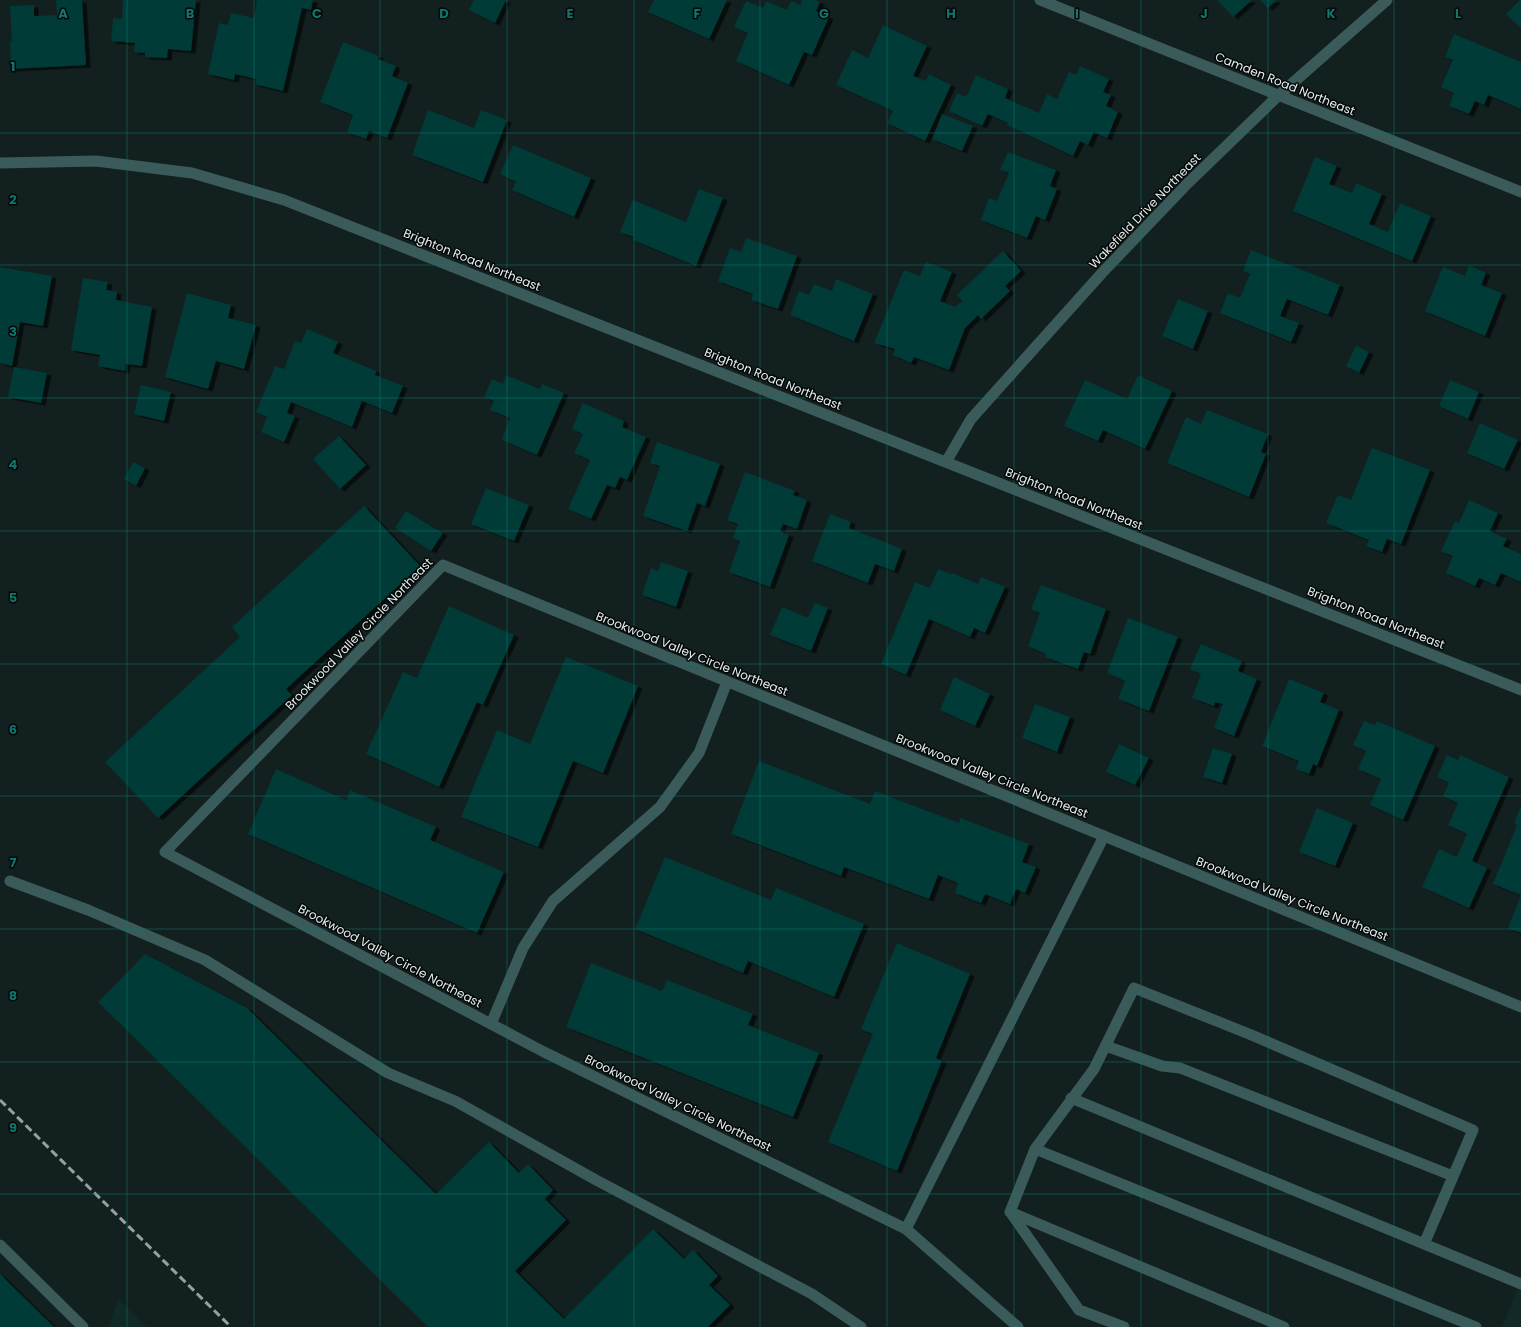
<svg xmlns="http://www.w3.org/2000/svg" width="1521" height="1327" viewBox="0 0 1521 1327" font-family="Poppins,sans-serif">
<defs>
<filter id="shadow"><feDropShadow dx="4.5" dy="2.5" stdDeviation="0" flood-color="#0009"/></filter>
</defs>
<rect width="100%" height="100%" fill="#12201f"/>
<path fill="#112927" d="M1521 1280V1327H1502Z
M118 1299 147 1327H109Z"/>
<path fill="#053a37" filter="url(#shadow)" d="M56 0H82L86 65 11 69 10 41 12 42 10 6 34 5V16L57 15Z
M123 0H196L191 51 168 49 167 58 145 57V53L134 52 135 43 111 41 113 18 122 19Z
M255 0H313L311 10 302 8 283 91 255 84 256 79 235 74 234 80 208 74 219 23 228 25 231 13 254 18 257 1Z
M474 0H506L495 23 469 10Z
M654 0H727L709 39 648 12Z
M802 0H815L820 2 816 11 829 17 812 55 804 52 789 85 736 61 748 33 734 27 746 1 763 8 766 1 787 10 791 1 800 5Z
M1217 0H1252L1233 17Z
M1260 0H1277L1268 8Z
M1520 0H1521V28L1506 14Z
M883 25 927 46 913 76 926 81 929 74 951 85 925 141 887 123 893 111 836 85 852 50 868 58Z
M1454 34 1521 62V109L1488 95 1484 105 1475 101 1469 114 1449 106 1454 93 1441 87 1453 60 1445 57Z
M343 42 379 56 378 59 396 66 392 76 408 83 387 138 369 131 366 139 347 132 353 115 320 102Z
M1080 66 1109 79 1103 92 1111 95 1106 106 1118 112 1107 138 1094 132 1088 145 1080 141 1073 156 1007 125 1008 123 988 114 982 126 949 111 957 93 966 97 976 75 1008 89 1005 98 1039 113 1047 94 1057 99 1069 72 1076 75Z
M428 110 474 128 481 110 507 120 483 182 412 155Z
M942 114 973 126 962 151 932 139Z
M513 145 591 178 574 217 512 190 516 182 500 174Z
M1008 152 1056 170 1050 186 1057 189 1045 220 1036 216 1027 238 981 220 989 198 997 201 1009 173 1000 170Z
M1315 157 1337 166 1329 184 1352 193 1356 183 1382 194 1369 224 1388 232 1400 203 1431 216 1412 261 1293 211Z
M699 189 723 198 696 266 633 240 634 237 620 232 633 200 686 222Z
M746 238 797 256 778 309 751 300 753 294 718 281 730 248 741 252Z
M1251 250 1340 285 1328 315 1287 299 1280 316 1299 323 1291 342 1220 313 1228 293 1240 298 1250 274 1243 271Z
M1003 251 1021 271 1005 286 1010 291 981 319 978 315 965 328 949 370 914 357 911 363 893 355 895 349 874 343 904 270 920 276 926 262 952 272 940 301 955 307 963 301 957 295Z
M1469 265 1486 273 1481 285 1502 293 1485 336 1425 311 1443 267 1465 276Z
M0 267 52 276 43 326 20 322 12 366 0 363Z
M83 278 108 282 106 290 117 292 116 300 152 307 142 366 126 364 125 371 98 366 100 355 71 350Z
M836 279 873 294 854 341 790 315 799 291 809 295 814 284 832 291Z
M187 293 231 305 228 318 256 325 244 369 216 361 208 389 165 377Z
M1178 299 1208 311 1193 349 1162 336Z
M307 329 338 342 333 353 376 371 375 375 403 386 392 413 362 401 352 427 291 402 287 413 295 416 284 442 261 432 267 417 256 412 275 366 284 369 295 341 301 343Z
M1356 346 1369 352 1359 373 1346 366Z
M14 367 47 373 41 403 8 397Z
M506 375 540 389 542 384 564 393 537 455 502 440 510 418 490 410 494 401 484 397 492 379 503 384Z
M1138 375 1172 391 1145 449 1103 430 1098 441 1064 426 1085 380 1127 399Z
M1450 380 1479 392 1468 419 1439 406Z
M141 385 171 392 164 421 134 414Z
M583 403 624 421 622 427 646 437 627 480 620 477 615 488 607 485 591 519 568 509 590 460 574 453 583 434 572 429Z
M1207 410 1268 434 1261 452 1266 454 1249 497 1167 463 1186 417 1201 424Z
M1480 423 1518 440 1504 469 1467 453Z
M339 436 366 465 340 489 313 459Z
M657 442 720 464 705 506 697 503 687 531 643 516 660 466 650 463Z
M1372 448 1430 470 1401 544 1387 539 1382 552 1366 546 1369 540 1326 523 1338 495 1351 500Z
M133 462 145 468 136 486 124 479Z
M745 472 795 491 793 495 807 500 797 529 783 524 780 531 789 535 770 587 729 572 740 541 733 538 738 524 727 520Z
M486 488 529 505 514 541 471 524Z
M1469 500 1498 513 1490 531 1507 539 1503 546 1521 554V582L1501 573 1495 585 1479 578 1475 586 1446 573 1453 556 1441 551 1455 521 1459 523Z
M364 506 420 566 286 689 292 695 158 818 105 762 240 637 232 627Z
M406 511 443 533 431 551 395 528Z
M830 514 851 522 849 528 902 549 894 571 875 564 868 583 812 561Z
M661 562 688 571 676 607 642 595 651 568 658 571Z
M938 569 951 574 952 573 978 584 981 577 1005 587 985 633 974 628 970 637 929 619 906 675 881 664 915 582 930 588Z
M1041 585 1106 609 1090 654 1084 652 1078 669 1045 657 1046 654 1028 646 1040 613 1031 609Z
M815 603 828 608 811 651 770 635 782 607 808 618Z
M449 606 514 635 483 705 477 702 439 787 366 754 403 672 417 678Z
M1128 618 1178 637 1149 711 1118 699 1125 681 1107 673Z
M1201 644 1242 661 1238 671 1257 679 1234 736 1214 728 1223 704 1215 702 1214 706 1192 698 1201 674 1190 669Z
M566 657 638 686 603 773 573 761 538 847 461 817 497 730 530 744Z
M954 677 990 694 975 726 940 710Z
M1289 679 1324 693 1320 702 1339 710 1317 766 1313 764 1309 774 1296 769 1299 761 1262 746Z
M1035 704 1070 717 1057 752 1022 738Z
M1364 721 1375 725 1377 721 1435 746 1403 820 1370 805 1381 779 1358 769 1366 751 1353 745Z
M1119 744 1149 758 1135 785 1106 772Z
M1213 748 1232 754 1222 783 1203 777Z
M1447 755 1458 760 1460 755 1509 777 1472 861 1487 868 1469 908 1422 887 1439 849 1457 857 1467 834 1448 825 1458 803 1443 796 1449 783 1437 777Z
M759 761 870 804 875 791 959 823 960 818 1029 844 1022 862 1036 867 1025 893 1016 889 1010 904 985 894 981 903 955 893 958 883 938 875 929 899 844 867 841 876 731 834Z
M276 769 346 800 350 790 436 827 430 840 504 872 477 933 248 834Z
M1521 806V933L1508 928 1521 895 1493 884 1517 825 1514 823Z
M1317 808 1353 823 1335 866 1299 852Z
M665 857 771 900 776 888 864 924 834 997 748 961 743 973 635 929Z
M897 943 970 974 936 1058 942 1061 897 1171 828 1142 873 1034 861 1029Z
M145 954 247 1008 436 1194 489 1142 519 1173 528 1164 553 1190 545 1199 566 1220 515 1271 564 1319 653 1229 684 1259 693 1250 718 1276 709 1285 730 1305 708 1327H428L98 1002Z
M591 963 662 991 667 980 753 1014 748 1025 819 1053 793 1117 566 1027Z
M0 1274 54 1327H0Z"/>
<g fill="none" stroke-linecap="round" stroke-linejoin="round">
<path stroke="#3a5b59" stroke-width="11" d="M10 881 88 910 205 960 388 1073 455 1101 596 1180 812 1294 861 1327
M491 1024 523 948 553 901 660 807 699 753 727 682
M1106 1046 1162 1066 1180 1068 1453 1176
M1071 1098 1521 1284
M1010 1212 1284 1327
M1010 1212 1035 1149
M1011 1213 1079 1310 1124 1327
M906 1229 1104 836
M1424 1244 1473 1130 1249 1034 1134 988 1094 1069 1035 1149 1476 1327"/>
<path stroke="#3a5b59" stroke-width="11" d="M1040 0 1521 192
M0 163 96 161 192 173 284 200 1521 690
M946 462 971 419 1102 273 1187 184 1279 95 1387 0
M0 1245 83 1327
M1018 1327 906 1229 544 1052 165 852 443 565 1521 1007"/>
<path stroke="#95a09f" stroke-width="3" stroke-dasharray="8 4" stroke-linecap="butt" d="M0 1100 231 1327"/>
</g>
<path fill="none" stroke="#0f766e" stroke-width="1" stroke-opacity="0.55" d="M127 0V1327M254 0V1327M380 0V1327M507 0V1327M634 0V1327M760 0V1327M887 0V1327M1014 0V1327M1141 0V1327M1268 0V1327M1394 0V1327M0 133H1521M0 265H1521M0 398H1521M0 531H1521M0 664H1521M0 796H1521M0 929H1521M0 1062H1521M0 1194H1521"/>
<g text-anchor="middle" stroke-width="3" stroke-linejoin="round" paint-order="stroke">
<g font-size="12" fill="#e6efee" stroke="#040808">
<text transform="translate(1285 84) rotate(22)" y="4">Camden Road Northeast</text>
<text transform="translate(1145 211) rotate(-46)" y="4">Wakefield Drive Northeast</text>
<text transform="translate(472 260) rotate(22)" y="4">Brighton Road Northeast</text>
<text transform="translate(773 379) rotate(22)" y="4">Brighton Road Northeast</text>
<text transform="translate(1074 499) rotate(22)" y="4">Brighton Road Northeast</text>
<text transform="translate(1376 618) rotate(22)" y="4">Brighton Road Northeast</text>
<text transform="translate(359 634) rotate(-46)" y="4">Brookwood Valley Circle Northeast</text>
<text transform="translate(692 654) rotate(22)" y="4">Brookwood Valley Circle Northeast</text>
<text transform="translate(992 776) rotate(22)" y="4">Brookwood Valley Circle Northeast</text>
<text transform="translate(1292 899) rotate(22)" y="4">Brookwood Valley Circle Northeast</text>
<text transform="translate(390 956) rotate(28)" y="4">Brookwood Valley Circle Northeast</text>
<text transform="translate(678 1103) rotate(26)" y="4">Brookwood Valley Circle Northeast</text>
</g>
</g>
<g font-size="13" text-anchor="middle" font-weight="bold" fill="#0f766e" stroke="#040808" stroke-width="3" stroke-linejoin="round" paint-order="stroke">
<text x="63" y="18">A</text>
<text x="190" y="18">B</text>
<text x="317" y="18">C</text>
<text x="444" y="18">D</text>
<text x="570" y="18">E</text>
<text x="697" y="18">F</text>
<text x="824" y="18">G</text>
<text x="951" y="18">H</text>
<text x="1077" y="18">I</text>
<text x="1204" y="18">J</text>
<text x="1331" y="18">K</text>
<text x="1458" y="18">L</text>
<text x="13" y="71">1</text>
<text x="13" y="204">2</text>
<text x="13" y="336">3</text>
<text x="13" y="469">4</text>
<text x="13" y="602">5</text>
<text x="13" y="734">6</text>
<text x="13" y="867">7</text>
<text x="13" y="1000">8</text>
<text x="13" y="1132">9</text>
</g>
</svg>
